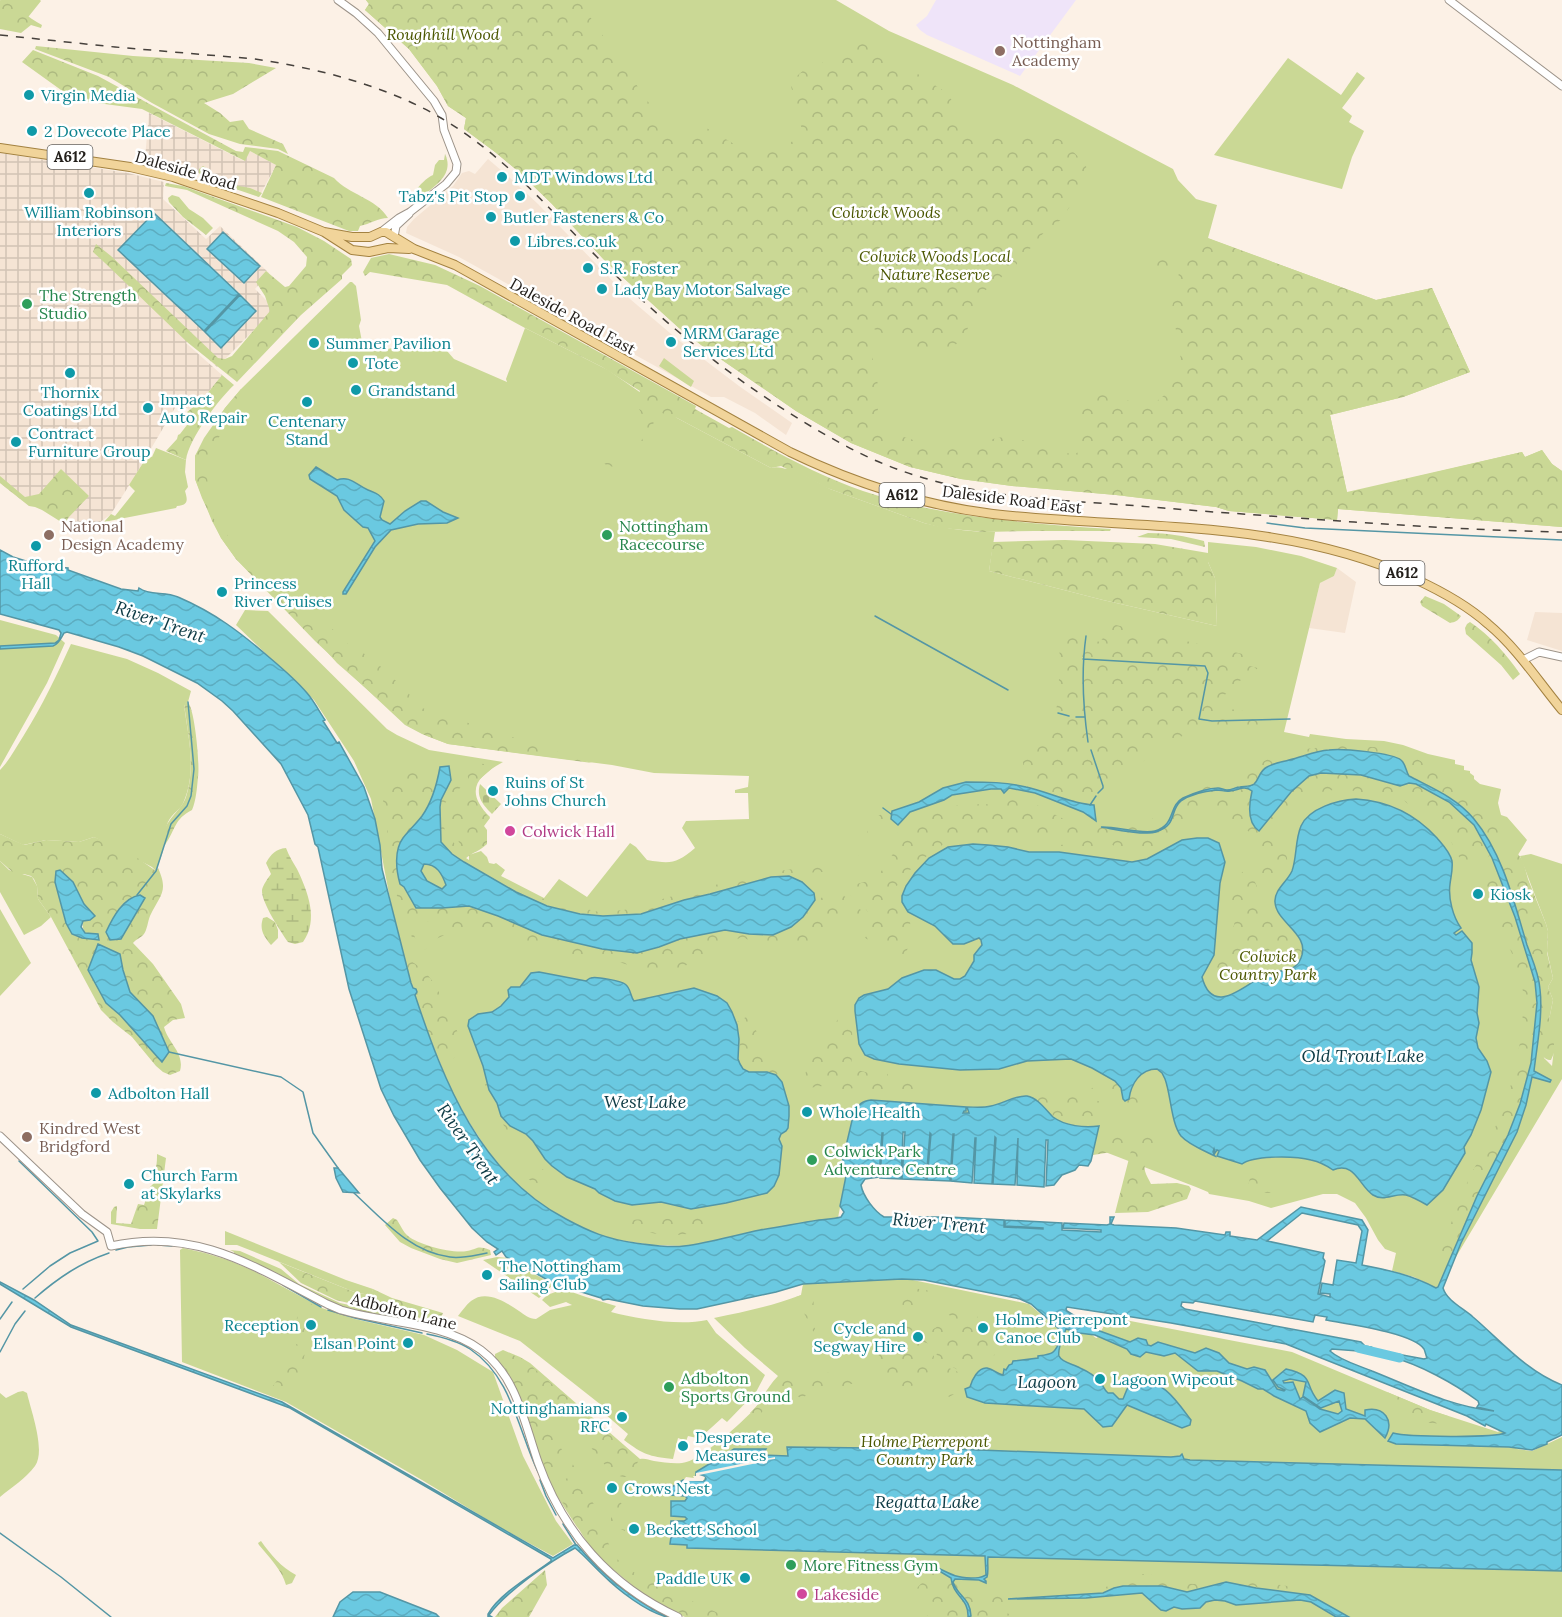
<svg xmlns="http://www.w3.org/2000/svg" width="1562" height="1617" viewBox="0 0 1562 1617" font-family="Lora,serif">
<defs>
<pattern id="industrial-grid" width="8" height="8" patternUnits="userSpaceOnUse" patternTransform="scale(1.5)"><rect width="8" height="8" fill="#f5e4d4"/><path d="M0 4h8M4 0v8" fill="none" stroke="#d2c3b5"/></pattern>
<pattern id="forest-crowns" width="20" height="18" patternUnits="userSpaceOnUse" patternTransform="scale(1.5)"><rect width="20" height="18" fill="#cad895"/><path d="M2 6a3 3 0 1 1 6 0M12 15a3 3 0 1 1 6 0" fill="none" stroke="#adb980"/></pattern>
<pattern id="wetland-marsh" width="20" height="14" patternUnits="userSpaceOnUse" patternTransform="scale(1.5)"><rect width="20" height="14" fill="#cad895"/><path d="M1 5h8M5 5V1M11 12h8M15 12V8" fill="none" stroke="#adb980"/></pattern>
<pattern id="cemetery-stones" width="16" height="16" patternUnits="userSpaceOnUse" patternTransform="scale(1.5)"><rect width="16" height="16" fill="#cad895"/><path d="M2 7V4a2 2 0 0 1 4 0v3zM10 15v-3a2 2 0 0 1 4 0v3z" fill="#adb980"/></pattern>
<pattern id="water-waves" width="16" height="10" patternUnits="userSpaceOnUse" patternTransform="scale(1.5)"><rect width="16" height="10" fill="#6ac9e1"/><path d="M0 5q4-4 8 0t8 0" fill="none" stroke="#5cacc0"/></pattern>
</defs>
<rect width="100%" height="100%" fill="#fcf1e6"/>
<path fill="#f5e4d4" d="M488 159 509 177 538 204 630 299 677 339 739 386 792 423 786 435 755 413 724 397H711L459 257 406 233 407 227 414 219 453 186 462 173 469 171 475 174Z
M1337 568 1356 582 1345 633 1309 628 1320 583 1334 576Z
M1535 612 1562 613V651L1527 640Z"/>
<path fill="url(#industrial-grid)" d="M149 113 244 161 250 151 276 165 259 197 186 168 145 158Z
M0 153 128 173 164 182 163 199 206 239 220 226 269 273 255 289 275 309 217 367 188 341 186 343 222 375 202 400 189 410 179 401 135 476 111 514 99 523 78 526 33 504 29 506 0 483Z"/>
<path fill="#efe4f9" d="M936 0H1076L1020 76 927 35 920 30 916 25 927 16Z"/>
<path fill="#cad895" d="M0 0H40L41 1 25 21Z
M366 0H836L889 31 1013 85 1173 169 1178 180 1196 199 1217 205 1208 238 1376 300 1432 288 1470 372 1403 397 1330 415 1347 492 1522 452 1525 457 1542 450 1552 464 1562 471V527L1338 509 1337 520 1229 511 1216 507 1116 495 1012 486 961 479 910 467 851 443 796 411 709 351 679 328 607 263 552 204 519 172 495 152 464 129 466 118 448 106 437 86 409 49 365 10 369 4Z
M1288 58 1341 95 1357 72 1365 78 1342 108 1352 116 1349 122 1364 131 1352 157 1342 189 1214 155Z
M203 166 211 171V174L233 185 250 188 262 193 259 197 209 180 199 173V169Z
M350 282H352L356 286 361 320 359 326 363 347 375 346 376 349 381 348 382 350 431 341 447 351 454 359 507 382 506 379 525 328 608 370 677 418 771 468C780 465 785 471 792 468L830 489 924 523C947 529 971 532 995 532L989 571 1103 600 1217 626 1215 578 1208 562V542L1256 547 1301 556 1337 568 1334 576 1320 583 1284 732 1309 737 1310 734 1346 739 1384 741 1403 745 1428 754 1455 760V764L1464 766V770L1470 771V773L1474 776V779L1480 784 1501 789 1498 803 1501 815 1507 817 1527 840 1516 858 1544 1058 1552 1066 1554 1049 1549 1020 1553 1000 1548 987 1553 978 1547 951 1548 931 1546 924 1520 856 1531 854 1562 864V1079L1438 1287 1436 1288 1414 1277 1392 1271 1396 1253 1385 1249 1378 1240 1366 1218 1355 1203 1337 1194H1323L1271 1208 1249 1201 1209 1194 1208 1192 1196 1187 1030 1123 857 1116 838 1218 759 1231 709 1243 685 1246 652 1245 605 1238 593 1233 549 1210 520 1189 494 1160 469 1122 453 1095 429 1035 411 983 394 920 371 799 354 761 314 700 236 625 245 610 268 611 387 729 397 735 429 750 503 762C475 777 465 792 490 817 479 829 477 846 466 858L469 860V855L481 851 487 857 489 863 494 864 496 863 505 870 501 876 544 898 559 879 587 897 630 843 636 847 647 860C671 864 676 864 695 848L682 828 686 821 749 819 748 793H735V790L748 787 749 776 654 773 612 765 448 744 427 736 410 727 337 663 309 632 236 559 221 538 202 498 195 479V456L225 408 241 389Z
M664 358 694 381 691 387 659 366Z
M156 448 186 460 185 472 188 487 185 491C188 501 188 505 177 506L176 508 104 522 111 514 115 516 135 491 129 485 148 455 152 457Z
M0 620 56 635 65 643 47 683 0 767Z
M71 644 127 659 158 673 191 691 188 702 184 705C188 735 197 771 184 801 181 810 172 813 168 822 165 829 165 838 164 845 163 854 159 862 156 871L152 867 94 837 79 842 46 840 23 845 0 834V770C10 760 16 747 24 735 42 706 57 675 71 644Z
M0 861 9 870 32 877 37 886 38 899 51 917 41 926 24 935 0 892Z
M0 909 31 963 0 996Z
M225 1231 346 1280 373 1289 372 1295 357 1293 237 1245H225Z
M183 1248 205 1253 228 1260 254 1271 322 1308 355 1319 424 1335 457 1350 493 1372 523 1456 556 1521 573 1544 553 1556 501 1528 422 1480 286 1402 182 1362 180 1250Z
M230 1250 240 1251 281 1269 299 1284 340 1303 423 1321 436 1326 343 1308 234 1254V1252Z
M497 1257 508 1258 530 1272 554 1284 539 1298 483 1260Z
M903 1278 1029 1304 1059 1330 1068 1326 1088 1332 1096 1338H1097L1108 1319H1120L1292 1352 1430 1410 1498 1432 1499 1431 1506 1433 1517 1449 1532 1451 1562 1437V1617H685L651 1602 577 1527 553 1490 539 1461 524 1410 510 1377 495 1359V1354L503 1350 520 1357 530 1363 640 1459C646 1458 648 1460 654 1461 662 1462 673 1464 682 1463 699 1462 744 1421 756 1407 763 1397 769 1385 778 1376L745 1348 714 1318C744 1312 772 1306 801 1295L803 1284Z
M561 1290H566L586 1297 616 1306 611 1312C638 1319 679 1326 707 1320L716 1333 765 1375 756 1392 727 1422 722 1418 701 1437 697 1438 688 1436 686 1441 678 1438 673 1459C648 1456 644 1455 624 1440L628 1434 605 1414V1408L520 1341 458 1316C462 1311 466 1305 471 1301 486 1289 506 1302 519 1311 525 1315 529 1319 536 1319L550 1310 572 1305 566 1302 550 1307 542 1300 547 1295Z
M23 1391 27 1393C31 1411 46 1450 35 1466 25 1479 12 1487 0 1497V1393L6 1398 18 1392Z"/>
<path fill="url(#forest-crowns)" fill-rule="evenodd" d="M0 0C15 4 28 18 42 25L41 28 31 25 21 33 0 29Z
M366 0H598L584 8 677 144 703 126 741 148 781 149 803 134 790 82 805 69 830 60 867 41 947 93 951 99 959 120 970 136 1047 134 1063 141 1086 165 1087 180 1061 220 1047 229 1015 266 976 298 972 318 963 340 943 352 926 355 866 325 881 400 872 427 942 449 1008 436 1074 455 1082 449V387L1150 407 1168 392 1181 360 1172 307 1180 268 1207 238 1376 300 1432 288 1470 372 1403 397 1330 415 1347 493 1522 452 1525 457 1542 450 1552 464 1562 471V527L1338 509 1337 520 1229 511 1216 507 1116 495 1012 486 961 479 910 467 851 443 796 411 709 351 679 328 607 263 552 204 519 172 495 152 464 129 466 118 448 106 437 86 409 49 365 10 369 4Z
M36 46 133 56 249 63 276 68 233 94 204 103 220 113 230 122 243 120 249 129 283 144 288 154 278 149 240 144 209 134 152 103 109 77 35 49Z
M33 50 98 76 236 151 243 152 245 147 278 151 334 178C349 195 376 198 388 218 378 218 370 224 360 226L358 231H349L261 197 276 165 250 151 245 161 142 109 75 100 22 62Z
M445 154C454 173 438 184 424 195L421 196 415 191C420 185 426 178 433 175L435 165 439 160H444Z
M166 183 183 186 297 227 324 241 351 259 352 265 342 275V279L301 315 237 382 187 342 105 263 93 252 96 244 111 256 218 358 225 359 232 356 270 311 265 296 256 282 266 271 285 287 289 286 306 266 307 257 294 242 278 231 187 190 165 186Z
M172 195 179 197 189 209 203 218 213 228 206 235 183 217 169 202 168 198Z
M389 254 435 265 480 286 696 406 695 409 729 428 732 427C774 451 817 475 863 491 944 518 1026 523 1111 529L1110 531H1034L984 532 942 528 924 523 827 488 792 469 789 470 781 466 771 468 677 418 659 412C650 424 653 435 648 448 646 454 642 454 638 457 627 465 615 471 603 463 637 464 658 429 634 402L640 391 602 367 525 328 447 285 370 272 365 276 363 272 371 258Z
M1165 255 1172 260 1171 266 1164 278 1157 277 1152 272V268L1161 256Z
M222 375 234 385C218 400 189 439 186 460L166 451 177 439 178 435 180 434 194 416 187 412 202 400Z
M241 389 242 391 221 420 220 426 224 428 217 441 212 447 207 469 208 488 206 497 213 518 229 537 250 558 308 610 336 632 338 638 362 652 380 666 406 690 419 707 592 763 448 744 422 734 405 725 315 641 236 559 221 538 212 521 195 479V456L204 438 225 408Z
M61 469 89 496 68 518 66 525 42 510 35 507 29 506 0 483V476L25 497 39 494Z
M1148 533C1168 533 1185 536 1204 541L1205 547 1171 539 1137 537Z
M1065 540 1155 544 1208 553V562L1215 578 1217 626 1103 600 989 571 993 542Z
M1425 596 1444 604 1461 616C1458 621 1455 622 1450 623L1422 606 1420 602Z
M1470 622C1490 635 1507 655 1520 674L1513 680 1501 665 1466 634 1465 628 1467 624Z
M1107 623 1247 655 1245 665 1258 668 1242 679 1217 702C1224 705 1233 711 1241 711 1252 710 1269 706 1263 725H1247L1232 730 1218 732 1208 725 1199 727C1190 737 1173 738 1160 740 1151 757 1147 761 1129 768 1124 769 1119 770 1115 773 1105 781 1104 797 1094 805L1071 801 1026 787 1022 754C1032 746 1046 737 1052 725 1061 707 1059 654 1060 632L1100 642 1103 638Z
M188 702C195 711 200 765 198 777 197 788 196 801 192 810 174 819 176 829 165 845 158 823 180 814 186 797 196 767 188 734 184 704Z
M1338 746 1374 747 1409 754 1432 768 1463 785 1473 796 1483 813 1493 821 1509 838 1492 849 1474 819 1451 798 1409 776 1406 771 1403 762 1399 759 1381 754 1350 750H1327L1271 765 1261 772 1255 783 1251 786 1237 787 1228 790 1216 788 1195 792 1177 802 1167 824 1154 832 1116 828H1110C1124 831 1143 836 1156 832 1177 825 1170 810 1181 801 1191 794 1205 791 1217 790 1221 790 1226 792 1230 791 1239 790 1244 785 1252 791 1249 804 1247 823 1259 831L1292 790 1309 776 1317 773 1361 775 1400 786 1409 783 1416 784 1449 802 1474 825 1491 855 1474 865 1468 867C1456 858 1455 844 1445 833 1435 820 1423 813 1409 805 1406 803 1405 800 1402 799 1398 796 1394 798 1389 797 1365 794 1340 784 1316 794 1295 803 1283 828 1261 836 1240 833 1230 808 1208 808 1202 808 1197 813 1192 817 1184 824 1177 833 1169 839 1146 858 1118 852 1096 835L1097 827 1102 817C1115 820 1143 825 1156 817 1169 809 1175 794 1191 788 1206 782 1225 784 1240 779 1250 775 1256 765 1266 760 1287 749 1314 748 1338 746Z
M478 763 495 766 473 785 466 787 470 784 464 764Z
M459 765 462 768 465 783 443 805V824L446 833 453 841 464 862 452 854 441 842 440 807 441 800 451 780 449 766Z
M426 767H440C433 801 424 814 402 839L404 887 416 908H442L469 906 498 916 542 935 602 949 637 953 659 947 680 939 705 933 725 930 749 934 831 893 852 885 869 881 878 876 899 845 893 835C915 826 935 809 959 805 974 803 988 806 1002 802L1005 798 1033 803 1075 825 1082 824 1087 815 1096 821 1085 833 1084 837 1095 842 1091 859 1048 855V848L1078 841V837L1023 840 1007 838 989 840 952 838 913 866 900 884 890 889 882 913 889 905 893 893 902 894V903L911 914 908 948 906 952 902 955H896L865 938C867 934 870 932 871 928 875 913 858 900 846 892L844 896 856 904 863 913 851 921H836L808 953 792 948 764 947 742 937 724 945 711 956 668 972 653 973 619 962 580 956 501 934 471 930 453 931 436 939 426 949 419 950 414 943 391 879 387 851V821L383 800 385 784 398 772ZM415 919 436 923 437 928 428 939 417 944 411 925Z
M475 787C474 804 479 807 490 818L484 826 487 830V844C480 851 473 852 466 858L458 840 450 832 447 824 448 806 465 791Z
M892 811 891 819 885 820C873 838 859 861 838 870 830 873 818 871 809 873L802 882 789 876 771 877 710 894 684 900 641 914 603 916 580 914 547 906 536 901V897L599 912 624 910 680 894 702 890 729 880 757 874 838 863C844 857 851 853 857 848 873 833 864 816 892 811Z
M1244 831C1256 839 1263 838 1274 832 1286 849 1300 876 1269 883L1261 878 1257 879 1255 882 1258 889 1254 897C1257 906 1266 914 1275 918L1279 913C1292 928 1311 943 1298 964L1271 948C1260 958 1244 988 1225 981 1221 979 1217 975 1216 971 1216 965 1222 960 1225 955 1231 946 1231 935 1234 925 1237 914 1224 902 1229 889 1230 884 1234 882 1238 878 1242 873 1243 869 1251 867L1258 871C1263 867 1264 856 1262 849L1248 844 1244 836Z
M0 834 24 845 46 840 79 842 94 837 126 850 156 871 158 868C169 892 160 895 150 916 148 921 147 930 144 934 141 938 136 939 133 943L153 964 181 1004 185 1018 173 1020 164 1027C168 1043 185 1053 180 1071L170 1075 163 1072 156 1066 132 1037 113 1022 101 1010 51 917 38 899 37 886 34 879 31 876 24 874 16 875 0 861ZM56 871 73 882 84 904 88 909C84 918 80 924 85 933H90L99 940 82 938 72 934 66 923 55 882ZM120 954 123 970 130 992 153 1016 120 1015 106 1003Z
M1515 854H1518L1523 861 1528 879 1546 924 1548 931 1547 953 1553 978 1548 987 1553 1000 1549 1020 1553 1028 1554 1043V1053L1551 1060C1529 1059 1541 1009 1541 994 1540 979 1533 964 1529 950 1519 920 1511 891 1499 862Z
M1495 865 1515 917 1535 982 1537 1007 1531 1063 1521 1100 1509 1134 1472 1206 1447 1264 1439 1257 1440 1251 1469 1178 1489 1141 1501 1114 1506 1107 1521 1038 1524 999 1521 978 1511 951 1494 924 1501 917C1498 909 1497 902 1493 894H1488L1485 889 1487 886 1483 879 1489 869Z
M267 917 275 922 278 930V938L271 945C264 936 259 930 263 918Z
M411 961 424 970 436 986 459 1035 455 1057 450 1061 437 1056 419 1007 406 964Z
M845 1008H850C851 1023 855 1049 851 1063 848 1071 841 1077 837 1084L801 1089C805 1073 810 1057 819 1044 827 1031 839 1021 845 1008Z
M748 1016 768 1052 784 1071 779 1075C767 1069 761 1073 750 1071 734 1067 740 1052 740 1042 740 1035 739 1028 737 1022Z
M856 1052 867 1061 857 1059 853 1069 881 1076 882 1073 888 1074V1078L914 1083 916 1081H918L921 1086 920 1091 854 1088 841 1090 840 1087C844 1074 853 1069 856 1052Z
M480 1057 489 1090 497 1103 501 1116 509 1125 511 1131H507L504 1126 475 1063Z
M1108 1076 1120 1086 1123 1099H1129L1131 1087 1140 1076V1083L1144 1098 1138 1110 1091 1089Z
M1037 1094 1084 1096 1109 1105 1093 1121 1089 1122 1083 1126C1061 1124 1052 1115 1037 1101Z
M1118 1130 1125 1131 1128 1134 1124 1150 1093 1155C1097 1135 1097 1131 1118 1130Z
M1134 1131 1139 1134 1154 1131 1161 1142C1151 1148 1143 1157 1145 1171 1146 1175 1149 1180 1151 1184L1177 1183 1189 1186 1191 1189 1187 1199 1148 1212 1115 1213 1134 1139Z
M157 1154 166 1158 157 1229H140L111 1224V1212L114 1207 117 1206 116 1223 131 1224 138 1204 144 1205 150 1187 155 1182C152 1175 154 1173 156 1167 157 1163 157 1158 157 1154Z
M526 1160 556 1177 554 1184C543 1185 529 1184 523 1173L527 1169V1167L523 1165Z
M1266 1174 1272 1178 1274 1183 1272 1193C1263 1193 1255 1191 1247 1190L1250 1178Z
M393 1218 397 1220C400 1224 403 1232 408 1236 419 1245 453 1254 467 1251 479 1249 476 1245 490 1250L491 1255 457 1263 440 1259 411 1248 400 1242 385 1225Z
M701 1218 714 1222 717 1225 708 1229 694 1231 687 1234 667 1236 652 1233H639L618 1220Z
M279 1262 357 1293 371 1295 373 1289 392 1298 443 1313 438 1324 417 1317 369 1308 336 1300 301 1283Z
M907 1287 931 1291 927 1300 915 1311 918 1314 911 1319 910 1321 916 1329 907 1332 904 1327V1316L901 1294Z
M813 1291 815 1330V1332L813 1331 796 1297Z
M311 1304 317 1309 310 1313 302 1326 308 1329 303 1333 307 1335 306 1340 293 1336C295 1322 297 1310 311 1304Z
M944 1306 974 1313 978 1317 972 1323 988 1339 990 1338 995 1348V1355C982 1357 970 1363 960 1371 944 1363 938 1357 927 1343L916 1341C921 1338 926 1337 930 1333V1331L952 1318 942 1307Z
M291 1342 306 1348 303 1362 288 1394 280 1396 273 1386 285 1370 294 1365Z
M918 1344C926 1344 929 1349 934 1356L933 1361 958 1372 956 1393 949 1397 948 1396 946 1379 942 1373 938 1374 932 1371 926 1373 914 1385 901 1390C887 1386 877 1376 874 1362L879 1355 903 1350Z
M505 1352 523 1359 639 1459C637 1464 632 1476 625 1477 604 1478 575 1418 560 1404 557 1401 551 1400 547 1398L546 1410 557 1440 563 1452 568 1456 575 1468 549 1478 524 1408 499 1356Z
M813 1372 850 1374 858 1378 856 1384H851L844 1390H831L824 1393 814 1391 810 1395H806L803 1399 797 1396 799 1391 790 1400 778 1403 776 1402 778 1395 761 1413H750L768 1394 789 1377Z
M1387 1392 1430 1410 1448 1416 1452 1419V1422L1446 1424 1413 1422 1410 1421C1408 1406 1397 1402 1387 1392Z
M582 1474C583 1479 583 1483 584 1488 586 1496 593 1501 596 1508 604 1528 607 1551 624 1566 634 1575 646 1575 656 1585L727 1617H690L662 1605 637 1589 594 1554 551 1483Z
M616 1499 619 1500 625 1509V1531L611 1525V1517L618 1512 613 1501Z
M261 1541C271 1555 281 1567 296 1575L292 1583 286 1585C282 1570 269 1557 259 1545L258 1543Z
M545 1570 547 1585 529 1617H495L502 1608Z
M932 1571C942 1574 948 1580 958 1584 973 1590 989 1593 1004 1598L1008 1602 1007 1612 1011 1617H925L933 1612V1602L928 1597 922 1598 918 1595 915 1591C918 1586 922 1583 925 1580 928 1576 927 1573 932 1571Z
M1141 1574 1164 1576 1181 1583 1194 1584 1216 1575 1232 1577 1287 1586H1298L1296 1594 1226 1582 1187 1592 1162 1586 1114 1588 1104 1593 1008 1599 1012 1592 1101 1589 1123 1580Z"/>
<path fill="url(#wetland-marsh)" d="M286 848C289 856 293 862 297 869 308 892 319 920 303 942L295 944 288 942C281 932 261 902 262 890 263 885 268 878 271 874L266 863C271 854 276 849 286 848Z"/>
<path fill="url(#cemetery-stones)" d="M480 784 501 804 492 814C483 805 476 797 480 784Z"/>
<path fill="url(#water-waves)" stroke="#5496a5" stroke-width="1.5" fill-rule="evenodd" d="M154 213 239 294 204 331 118 250Z
M223 232 260 266 244 283 207 249Z
M240 295 256 311 221 348 205 332Z
M316 467 337 480C350 475 356 485 368 490 375 493 380 494 384 501L380 517 382 520 390 524 405 511 421 501H426L443 512 458 518 447 523 418 524 391 530 375 547 346 594H343V592L375 541 368 528 363 527 344 510 337 496 310 479 309 475Z
M0 550 13 557 42 566 68 568V570L121 589 138 591 139 588C150 596 165 591 178 597 215 613 240 632 270 658 283 669 296 680 307 693 314 701 319 711 325 720L323 721 337 743 339 742 364 787 375 819 380 845 382 869 411 983 413 988 416 989 417 992 415 995C444 1083 480 1174 566 1219 590 1232 607 1239 635 1243 651 1245 668 1248 684 1246 710 1243 735 1235 760 1230 780 1227 799 1223 819 1220 826 1219 834 1219 841 1217L844 1212 840 1206 848 1166 842 1163 854 1112C859 1104 862 1101 871 1100L966 1107V1111H964L963 1113H969L967 1107C975 1107 983 1108 991 1106 1002 1104 1016 1095 1027 1096 1038 1098 1046 1110 1053 1117 1065 1126 1084 1128 1099 1126L1091 1161 1088 1166 1079 1165 1075 1170 1062 1175 1054 1185 1046 1186 1048 1140H1046L1044 1187 1017 1185 1018 1138 1015 1185 993 1184 996 1138 995 1137 992 1184 974 1183 976 1138H975L972 1183 951 1181 954 1134H953L950 1181 927 1180 931 1134 930 1133 926 1180 902 1179 905 1132H903L901 1179 880 1178 883 1133H882L879 1177 865 1179 861 1185C863 1196 874 1211 884 1217H949V1224L987 1226V1225L950 1223V1217L1004 1220V1227L1043 1229V1228L1005 1226V1220L1062 1223V1230L1101 1232V1230L1063 1228 1064 1223 1107 1225 1110 1224V1217H1114L1111 1224 1114 1225 1176 1228 1225 1235 1226 1232H1230V1236L1257 1240 1301 1207 1362 1220 1368 1230 1362 1265C1388 1270 1412 1275 1436 1288L1438 1287 1477 1196 1508 1135 1520 1104 1531 1063 1537 1003 1535 982 1515 917 1492 858 1474 825 1449 802 1416 784 1409 783 1400 786 1361 775 1321 773 1309 776 1291 792 1259 831C1247 823 1249 804 1252 791 1244 785 1239 790 1230 791 1226 792 1221 790 1217 790 1205 791 1191 794 1181 801 1169 811 1178 825 1156 832 1144 836 1114 829 1101 827 1115 826 1142 835 1155 831 1176 825 1168 806 1183 798 1194 793 1206 788 1218 788 1221 788 1224 790 1227 790 1232 790 1236 787 1240 787 1244 786 1250 787 1254 784 1259 780 1259 771 1267 767 1274 763 1282 762 1289 760 1302 757 1315 751 1329 750 1341 748 1393 753 1401 760 1406 764 1406 772 1409 776 1432 788 1457 798 1474 819 1503 854 1514 902 1527 945 1532 959 1539 974 1540 989 1543 1016 1537 1045 1534 1071L1551 1080 1550 1082 1532 1077 1526 1105 1517 1132 1461 1243 1443 1288C1447 1301 1463 1308 1473 1317 1501 1341 1526 1371 1562 1385V1435L1547 1442V1444L1532 1450 1509 1447 1396 1444 1388 1441 1393 1433C1408 1437 1494 1438 1505 1433L1486 1424 1485 1426 1467 1416 1286 1344 1171 1323 1067 1307 1066 1309 1067 1311 1097 1330 1130 1342 1138 1338 1146 1340 1148 1345 1151 1346 1158 1342 1195 1353 1206 1348 1219 1353 1229 1363 1247 1369 1254 1367 1265 1370 1277 1389 1284 1391 1285 1390 1278 1387 1273 1380 1286 1369C1316 1376 1303 1383 1318 1401L1335 1390 1344 1393 1346 1409 1365 1416V1410C1384 1406 1395 1420 1385 1438L1365 1419 1350 1418 1320 1432 1310 1423 1306 1411 1274 1396 1263 1389H1258L1242 1381 1217 1371H1198L1175 1353 1164 1356 1146 1352 1140 1357 1131 1354 1127 1349 1095 1335 1079 1333 1066 1329C1064 1335 1057 1349 1059 1356 1062 1363 1074 1364 1080 1368 1087 1371 1095 1376 1100 1382 1104 1386 1104 1390 1108 1393H1113L1119 1399H1123C1125 1395 1126 1390 1129 1386 1132 1383 1134 1382 1138 1382 1162 1377 1178 1403 1191 1420L1190 1425 1182 1428 1127 1405 1112 1426 1103 1427 1084 1409 985 1403 967 1397 965 1389 970 1387C972 1380 978 1367 987 1368 993 1369 998 1374 1003 1375L1004 1369 1006 1370 1009 1365 1012 1364 1013 1361 1038 1358V1356C1052 1354 1055 1354 1060 1340L1059 1337 1060 1330 1031 1304 1020 1299 924 1280 902 1279 803 1284 776 1292 697 1309H680L643 1306 608 1299 603 1300 601 1298 562 1286 557 1288 555 1284 506 1257 502 1251 496 1255 494 1252 498 1249 487 1242 472 1228 440 1188 420 1160 394 1116 381 1089 349 989 318 847 315 844 308 815 281 764 233 711 222 701 197 683 143 656 119 647 67 632 64 633C61 638 59 644 53 646L0 649V646L55 643 59 640 61 633 59 630 0 614ZM1302 1213 1358 1225 1362 1231 1356 1263 1337 1260 1333 1285 1322 1283 1320 1293 1330 1294V1297L1318 1294 1325 1261 1323 1258 1324 1253 1267 1241ZM1195 1301 1313 1322 1315 1315 1327 1317 1326 1320C1348 1324 1413 1333 1424 1349 1425 1351 1426 1356 1427 1358L1424 1359 1392 1353 1391 1354V1357C1419 1364 1455 1384 1478 1401L1479 1404 1477 1407 1494 1411C1452 1407 1412 1387 1372 1371 1358 1365 1341 1361 1330 1351L1332 1349 1370 1352 1369 1349 1371 1347 1365 1346 1361 1342 1185 1309 1181 1306 1182 1302 1193 1303ZM1290 1379 1306 1382 1303 1396 1321 1408 1339 1401 1342 1411 1338 1414 1320 1409 1303 1397 1300 1399 1293 1382 1284 1383 1283 1381Z
M449 766 451 780 441 800 440 807 441 842 452 854 464 862 516 892 547 906 580 914 603 916 641 914 684 900 710 894 771 877 789 876 802 882 814 893 815 900 803 917 791 927 773 935 749 934 725 930 680 939 659 947 637 953 602 949 542 935 498 916 469 906 442 908H416L404 887 400 884C396 870 394 850 403 838 409 830 416 824 422 816 432 802 437 784 440 767ZM424 864C437 864 442 874 446 885L442 889 427 881 421 871Z
M966 782C986 782 1006 782 1026 787 1049 792 1071 804 1094 805L1096 821 1083 812 1035 793 1009 788 1004 793 1001 789H991L952 795 944 800 910 812 898 825 891 819 892 811 919 802 943 788Z
M1356 799C1388 801 1416 815 1437 838 1443 845 1450 852 1452 861 1453 869 1451 876 1450 884 1448 898 1453 917 1461 928L1454 933 1456 935 1462 931 1472 943V953L1471 960 1479 987 1477 1013 1479 1023 1476 1038 1478 1048 1487 1061 1491 1072 1481 1110 1471 1135 1464 1147 1465 1153 1443 1190 1427 1205C1420 1201 1413 1197 1406 1195 1394 1193 1384 1202 1373 1195 1359 1186 1355 1161 1333 1170 1326 1165 1320 1162 1311 1160 1296 1156 1254 1155 1242 1164L1217 1156 1219 1151 1217 1150 1215 1153 1214 1149 1213 1152 1215 1156C1205 1151 1189 1145 1181 1136 1171 1123 1171 1095 1165 1079L1162 1073 1157 1069C1140 1069 1131 1084 1129 1099L1125 1101 1123 1099 1121 1088 1115 1081 1092 1068 1071 1059 1027 1061 999 1069 960 1070 899 1064 874 1059 865 1055 859 1044 855 1011V1005L859 998 864 995 888 989 902 978 924 970H936L954 979H960L965 976 974 961V955L982 945 981 940 979 938 964 944H953L935 926 908 912 902 902V896L906 886 915 873 929 858 948 847 973 844 988 845 1008 847 1029 852H1059L1132 862 1147 859 1182 840 1197 838H1208L1219 843 1225 862 1220 883 1214 955 1202 977C1212 1016 1242 988 1262 976 1275 968 1294 976 1301 958 1311 934 1276 923 1275 902 1274 890 1287 882 1292 871 1297 857 1295 840 1301 826 1309 808 1338 800 1356 799Z
M60 870 73 882 84 904 95 916 90 920 83 921 81 927 85 933 98 934 99 940 82 938 72 934 66 923 55 882 56 871Z
M140 895 145 898 121 939 110 940 106 932C113 917 123 898 140 895Z
M98 944 120 954 123 970 130 992 153 1016 169 1052 162 1062 120 1015 106 1003 88 970Z
M539 972 586 981C588 980 589 978 591 978 595 976 621 981 625 984 631 988 630 996 634 1001L694 988 717 996 727 1003 732 1012 737 1025 739 1039 738 1059 740 1064 743 1069 749 1072H767L776 1075 782 1082 789 1106V1116L788 1128 786 1131 781 1134 779 1139 782 1146 779 1175 774 1186 767 1193 726 1203 691 1209 661 1202 632 1205 615 1201 599 1193 595 1189 567 1177 552 1166 545 1159 533 1141 526 1134 510 1126 501 1116 497 1103 489 1090 483 1066 468 1026 469 1020 478 1014 492 1012 501 1006 509 997 508 990 511 987H520L531 973Z
M334 1168H338L359 1193 343 1192 336 1178Z
M0 1282 34 1300 71 1325 282 1402 553 1558 574 1545H577C602 1575 632 1599 667 1617 646 1612 618 1590 603 1575 593 1566 585 1556 575 1548 549 1562 507 1591 489 1615L492 1617H488V1614C499 1594 532 1575 551 1561V1559L290 1408 71 1327 0 1284Z
M787 1447 953 1449 1171 1457 1180 1456 1182 1454 1184 1459 1190 1460 1562 1470V1571L988 1557C987 1564 989 1570 987 1577L984 1579 986 1581V1583L979 1580 955 1579 953 1582C958 1597 970 1597 971 1616L968 1617C969 1598 953 1597 951 1578L936 1569 929 1567 931 1565C949 1572 950 1577 971 1578 977 1578 980 1578 986 1575L985 1556 687 1548V1545L670 1544 671 1537H684L686 1535 684 1532 670 1531 671 1521H684L687 1519 685 1517 671 1516V1501H685L687 1498 685 1496 670 1495V1488L683 1480 704 1481 706 1479 704 1476H696V1472L734 1449H766L762 1455 788 1456Z
M1226 1582 1256 1588 1310 1595 1349 1617H1336L1311 1602 1300 1600 1236 1605 1225 1601 1215 1600 1206 1602 1200 1608 1182 1609 1174 1607 1166 1611 1161 1610 1142 1593 1086 1598 1008 1599 1103 1593 1114 1588 1123 1586H1162L1187 1592Z
M353 1592H380L436 1614 439 1617H333L340 1602Z"/>
<path fill="#fcf1e6" d="M775 1457V1459L766 1460 767 1463 763 1464 762 1462 699 1475 705 1477 703 1481H683L686 1477 694 1478 693 1476H696V1473Z"/>
<g fill="none" stroke-linecap="round" stroke-linejoin="round">
<path stroke="#5496a5" stroke-width="1.5" d="M1267 523 1305 528 1562 540
M875 616 1008 690
M1086 636C1081 671 1083 707 1088 742
M1083 659 1205 666 1208 673 1199 719 1212 721 1290 719
M1058 713 1069 716
M1076 717H1084
M1091 750 1103 786V788L1098 793
M1090 805 1096 796
M883 808 891 814
M137 895 156 871 171 824 187 806 191 796 194 769 188 702
M169 1052 281 1077 303 1092 313 1133 338 1168
M19 1161 92 1232 98 1241 70 1253 50 1266 23 1289
M354 1193C382 1219 410 1252 450 1257 462 1259 475 1255 487 1253
M158 1245 172 1246
M116 1250 128 1247 151 1245
M283 1285 321 1307
M35 1298C58 1278 80 1263 109 1253
M328 1310 355 1318 422 1333
M0 1319 12 1302
M427 1334C442 1337 458 1341 470 1349 512 1377 518 1430 538 1472
M0 1352 15 1324 25 1311
M540 1480 546 1496 556 1515
M563 1524 576 1545
M0 1533 61 1577 111 1617"/>
<path stroke="#6ac9e1" stroke-width="9" d="M1358 1348 1400 1358"/>
<g stroke="#9c9389" stroke-width="9">
<path id="secondary" d="M338 0 356 13 378 33 434 101 442 115 444 130 457 164 456 172 446 184 410 212 399 218 381 232
M1449 0 1562 86
M394 237 396 226 409 214
M1523 660 1539 652 1562 657
M0 1136 82 1214 107 1232 111 1246C196 1227 255 1267 327 1304L341 1310C385 1323 443 1322 481 1350 517 1377 524 1422 538 1462 563 1532 610 1586 678 1617"/>
</g>
<g stroke="#a38241" stroke-width="10">
<path id="primary" d="M0 148 130 167 173 177 278 213 324 232 352 250 369 252 388 248 409 249
M324 232 352 237H370L381 232H386L414 249 455 265 790 452C854 483 921 505 993 514 1134 530 1283 518 1415 579 1441 591 1467 605 1488 624 1517 648 1538 681 1562 710"/>
</g>
<use href="#secondary" stroke="#fff" stroke-width="7"/>
<use href="#primary" stroke="#f1d49a" stroke-width="8"/>
<path stroke="#46413c" stroke-width="1.5" stroke-dasharray="8 8" stroke-linecap="butt" d="M0 35 115 47 255 59C317 68 387 86 441 118 504 155 547 207 598 258 671 331 754 397 846 446 927 490 1008 497 1098 503 1142 506 1185 510 1229 513 1340 521 1450 530 1562 532"/>
</g>
<g fill="#8d6e63" stroke="#fff" stroke-width="2">
<circle cx="1000" cy="51" r="6"/>
<circle cx="49" cy="535" r="6"/>
<circle cx="27" cy="1137" r="6"/>
</g>
<g fill="#0f9aa8" stroke="#fff" stroke-width="2">
<circle cx="29" cy="95" r="6"/>
<circle cx="32" cy="131" r="6"/>
<circle cx="502" cy="177" r="6"/>
<circle cx="89" cy="193" r="6"/>
<circle cx="520" cy="196" r="6"/>
<circle cx="491" cy="217" r="6"/>
<circle cx="515" cy="241" r="6"/>
<circle cx="588" cy="268" r="6"/>
<circle cx="602" cy="289" r="6"/>
<circle cx="671" cy="342" r="6"/>
<circle cx="314" cy="343" r="6"/>
<circle cx="353" cy="363" r="6"/>
<circle cx="70" cy="373" r="6"/>
<circle cx="356" cy="390" r="6"/>
<circle cx="307" cy="402" r="6"/>
<circle cx="148" cy="408" r="6"/>
<circle cx="16" cy="442" r="6"/>
<circle cx="36" cy="546" r="6"/>
<circle cx="222" cy="592" r="6"/>
<circle cx="493" cy="791" r="6"/>
<circle cx="1478" cy="894" r="6"/>
<circle cx="96" cy="1093" r="6"/>
<circle cx="807" cy="1112" r="6"/>
<circle cx="129" cy="1184" r="6"/>
<circle cx="487" cy="1275" r="6"/>
<circle cx="311" cy="1325" r="6"/>
<circle cx="983" cy="1328" r="6"/>
<circle cx="918" cy="1337" r="6"/>
<circle cx="408" cy="1343" r="6"/>
<circle cx="1100" cy="1379" r="6"/>
<circle cx="622" cy="1417" r="6"/>
<circle cx="683" cy="1446" r="6"/>
<circle cx="612" cy="1488" r="6"/>
<circle cx="634" cy="1529" r="6"/>
<circle cx="745" cy="1578" r="6"/>
</g>
<g fill="#2e9e5b" stroke="#fff" stroke-width="2">
<circle cx="27" cy="304" r="6"/>
<circle cx="607" cy="535" r="6"/>
<circle cx="812" cy="1160" r="6"/>
<circle cx="669" cy="1387" r="6"/>
<circle cx="791" cy="1565" r="6"/>
</g>
<g fill="#d1479c" stroke="#fff" stroke-width="2">
<circle cx="510" cy="831" r="6"/>
<circle cx="802" cy="1594" r="6"/>
</g>
<g text-anchor="middle" stroke-width="5" stroke-linejoin="round" paint-order="stroke">
<g fill="#fff" stroke="#64625f" stroke-width="1.5">
<rect x="47.5" y="145" width="45" height="24" rx="4.5"/>
<rect x="879.5" y="483" width="45" height="24" rx="4.5"/>
<rect x="1379.5" y="561" width="45" height="24" rx="4.5"/>
</g>
<g font-size="15" font-weight="bold" fill="#221e1a">
<text x="70" y="162">A612</text>
<text x="902" y="500">A612</text>
<text x="1402" y="578">A612</text>
</g>
<g font-size="16" font-style="italic" fill="#4b5700" stroke="#fff">
<text x="443" y="40">Roughhill Wood</text>
<text x="886" y="218">Colwick Woods</text>
<text x="935" y="262">Colwick Woods Local<tspan x="935" dy="18">Nature Reserve</tspan></text>
<text x="1268" y="962">Colwick<tspan x="1268" dy="18">Country Park</tspan></text>
<text x="925" y="1447">Holme Pierrepont<tspan x="925" dy="18">Country Park</tspan></text>
</g>
<g font-size="16" fill="#785e54" stroke="#fff" text-anchor="start">
<text x="1012" y="48">Nottingham<tspan x="1012" dy="18">Academy</tspan></text>
<text x="61" y="532">National<tspan x="61" dy="18">Design Academy</tspan></text>
<text x="39" y="1134">Kindred West<tspan x="39" dy="18">Bridgford</tspan></text>
</g>
<g font-size="16" fill="#0d838f" stroke="#fff" text-anchor="start">
<text x="41" y="101">Virgin Media</text>
<text x="44" y="137">2 Dovecote Place</text>
<text x="514" y="183">MDT Windows Ltd</text>
<text x="508" y="202" text-anchor="end">Tabz's Pit Stop</text>
<text x="89" y="218" text-anchor="middle">William Robinson<tspan x="89" dy="18">Interiors</tspan></text>
<text x="503" y="223">Butler Fasteners &amp; Co</text>
<text x="527" y="247">Libres.co.uk</text>
<text x="600" y="274">S.R. Foster</text>
<text x="614" y="295">Lady Bay Motor Salvage</text>
<text x="683" y="339">MRM Garage<tspan x="683" dy="18">Services Ltd</tspan></text>
<text x="326" y="349">Summer Pavilion</text>
<text x="365" y="369">Tote</text>
<text x="368" y="396">Grandstand</text>
<text x="70" y="398" text-anchor="middle">Thornix<tspan x="70" dy="18">Coatings Ltd</tspan></text>
<text x="160" y="405">Impact<tspan x="160" dy="18">Auto Repair</tspan></text>
<text x="307" y="427" text-anchor="middle">Centenary<tspan x="307" dy="18">Stand</tspan></text>
<text x="28" y="439">Contract<tspan x="28" dy="18">Furniture Group</tspan></text>
<text x="36" y="571" text-anchor="middle">Rufford<tspan x="36" dy="18">Hall</tspan></text>
<text x="234" y="589">Princess<tspan x="234" dy="18">River Cruises</tspan></text>
<text x="505" y="788">Ruins of St<tspan x="505" dy="18">Johns Church</tspan></text>
<text x="1490" y="900">Kiosk</text>
<text x="108" y="1099">Adbolton Hall</text>
<text x="819" y="1118">Whole Health</text>
<text x="141" y="1181">Church Farm<tspan x="141" dy="18">at Skylarks</tspan></text>
<text x="499" y="1272">The Nottingham<tspan x="499" dy="18">Sailing Club</tspan></text>
<text x="995" y="1325">Holme Pierrepont<tspan x="995" dy="18">Canoe Club</tspan></text>
<text x="299" y="1331" text-anchor="end">Reception</text>
<text x="906" y="1334" text-anchor="end">Cycle and<tspan x="906" dy="18">Segway Hire</tspan></text>
<text x="396" y="1349" text-anchor="end">Elsan Point</text>
<text x="1112" y="1385">Lagoon Wipeout</text>
<text x="610" y="1414" text-anchor="end">Nottinghamians<tspan x="610" dy="18">RFC</tspan></text>
<text x="695" y="1443">Desperate<tspan x="695" dy="18">Measures</tspan></text>
<text x="624" y="1494">Crows Nest</text>
<text x="646" y="1535">Beckett School</text>
<text x="733" y="1584" text-anchor="end">Paddle UK</text>
</g>
<g font-size="16" fill="#221e1a" stroke="#fff">
<text transform="translate(186 170) rotate(16)" y="6">Daleside Road</text>
<text transform="translate(573 316) rotate(29)" y="6">Daleside Road East</text>
<text transform="translate(1012 499) rotate(7)" y="6">Daleside Road East</text>
<text transform="translate(404 1311) rotate(14)" y="6">Adbolton Lane</text>
</g>
<g font-size="16" fill="#27864d" stroke="#fff" text-anchor="start">
<text x="39" y="301">The Strength<tspan x="39" dy="18">Studio</tspan></text>
<text x="619" y="532">Nottingham<tspan x="619" dy="18">Racecourse</tspan></text>
<text x="824" y="1157">Colwick Park<tspan x="824" dy="18">Adventure Centre</tspan></text>
<text x="681" y="1384">Adbolton<tspan x="681" dy="18">Sports Ground</tspan></text>
<text x="803" y="1571">More Fitness Gym</text>
</g>
<g font-size="16" fill="#b23c85" stroke="#fff" text-anchor="start">
<text x="522" y="837">Colwick Hall</text>
<text x="814" y="1600">Lakeside</text>
</g>
<g font-size="18" font-style="italic" fill="#0d3b45" stroke="#fff">
<text transform="translate(160 622) rotate(19)" y="6">River Trent</text>
<text x="1363" y="1062">Old Trout Lake</text>
<text x="645" y="1108">West Lake</text>
<text transform="translate(468 1144) rotate(55)" y="6">River Trent</text>
<text transform="translate(939 1223) rotate(5)" y="6">River Trent</text>
<text x="1047" y="1388">Lagoon</text>
<text x="927" y="1508">Regatta Lake</text>
</g>
</g>
</svg>
